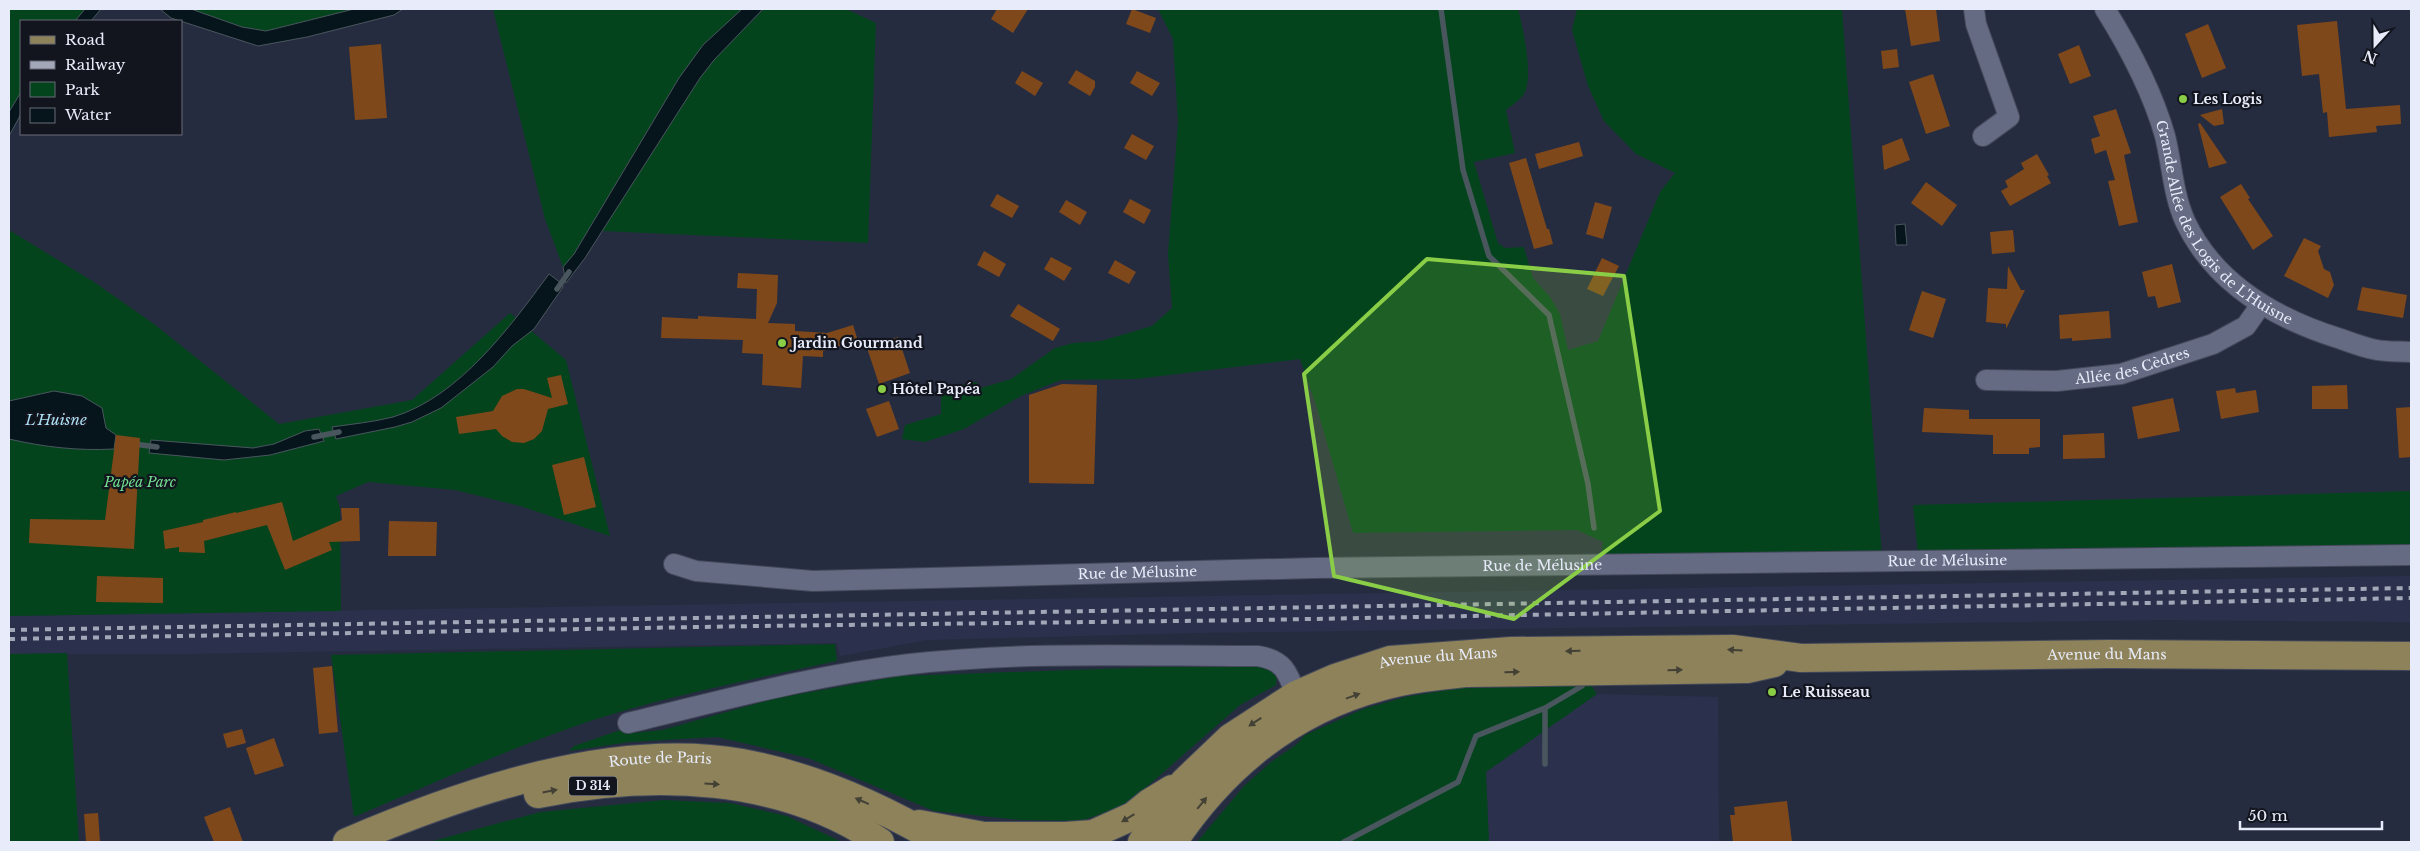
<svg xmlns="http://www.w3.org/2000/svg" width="2420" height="851" viewBox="0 0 2420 851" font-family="'Libre Baskerville',serif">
<rect width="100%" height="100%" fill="#262c40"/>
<path fill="#2b314c" d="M2411 576V622L2162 620 1194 633 927 640 840 656 837 643 183 654H9V616Z
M1597 694 1718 697 1719 842H1488L1486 770Z"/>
<path fill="#03441d" d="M9 9H85L75 21H21V92L9 112Z
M191 9H354L266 31 242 27Z
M493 9H742L703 45 679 78 574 254 563 267 545 219Z
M764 9H846L876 23 868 243 602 231 700 78 714 60Z
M1158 9H1518C1523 28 1534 77 1524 94 1520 100 1511 106 1506 110L1515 153 1474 162 1498 243 1505 248 1524 247 1533 278 1550 297 1560 314 1568 350 1598 341 1660 192 1675 173 1636 154 1604 121 1588 86 1572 30 1577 9H1842L1882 557 1601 559 1603 542 1577 530 1353 533 1316 405 1300 359 1136 379 1061 380 1021 396 964 429 925 442 902 439 905 425 941 414V397L955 386 976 382 981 388 1011 379 1055 348 1073 343 1101 341 1152 326 1172 308 1168 254 1178 122 1173 39Z
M9 230 94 282 154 324 279 424 412 400 510 313 566 360 610 536 520 506 455 490 368 482 336 496 340 508 341 611 9 616Z
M2411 491V545L1918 555 1913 505Z
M835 644 837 661C755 679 670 695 590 721 510 748 432 784 354 817L331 655Z
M67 653 79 842H9V654Z
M1156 667H1258L1277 672 1276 685 1240 705 1126 805 1081 821 1021 820 934 811 808 758 717 737 630 742 569 751 574 746 626 728 633 733 662 730 777 698 900 676Z
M1591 685 1597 694 1486 772 1489 842H1197L1244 786 1271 762 1297 744 1305 735 1363 709 1405 697 1459 688Z
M664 800 730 803 787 816 842 842H429L540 812Z"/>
<path fill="#06151b" stroke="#4a565e" d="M85 9H101L91 21H75Z
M160 9H191L242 27 266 31 354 9H403L394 15 307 37 258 46 171 18Z
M742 9H763L714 60 700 78 585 258 566 283 563 267 574 254 679 78 703 45Z
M21 92V114L9 136V112Z
M1905 224 1907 245H1896L1895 225Z
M549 274 561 283 563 287 534 329 512 346 493 367 441 408 412 422 395 427 336 439 332 427C352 424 374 422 393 417 459 397 510 327 549 274Z
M54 391 82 396 102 408 106 428 116 435 114 449C78 451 44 447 9 439V401Z
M319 429 324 441 270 455 224 460 149 453 151 440 253 448 274 444 305 431Z"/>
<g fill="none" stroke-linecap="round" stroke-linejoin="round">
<path stroke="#4a565e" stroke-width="5.5" d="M1441 9 1463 170 1489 256 1549 315 1588 484 1594 528
M557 289 569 272
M314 437 339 432
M134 444 157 447
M1545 764V708L1582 686
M1344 842 1458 782 1476 736 1545 708"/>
</g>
<path fill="#7f481a" d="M997 9H1028L1013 33 991 19Z
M1132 9 1156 18 1150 33 1126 24Z
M1905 9H1936L1940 41 1911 46Z
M2337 21 2346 109 2400 105 2401 124 2376 126 2377 132 2329 137 2327 112 2323 113 2319 74 2302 76 2297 25Z
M2208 24 2226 68 2202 78 2185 34Z
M381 44 387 118 355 120 349 47Z
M2079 45 2091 76 2070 84 2058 54Z
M1897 49 1899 67 1883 69 1881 51Z
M1076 70 1095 81V87L1090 96 1068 83Z
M1022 71 1043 83 1035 96 1015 83Z
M1137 71 1160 83 1152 96 1130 83Z
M1933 74 1950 126 1926 134 1909 82Z
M2116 109 2131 153 2124 155 2138 222 2119 226 2108 181 2115 180 2106 150 2095 154 2091 139 2100 136 2093 116Z
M2222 109 2224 124 2214 126 2200 115Z
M2200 123 2227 163 2209 168 2198 124Z
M1132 134 1154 146 1146 160 1124 148Z
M1902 138 1910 160 1884 170 1882 146Z
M1579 142 1583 156 1539 169 1535 154Z
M2037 154 2049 175 2047 176 2051 183 2010 206 2001 191 2008 187 2005 181 2024 169 2021 163Z
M1526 158 1547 229H1549L1553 244 1534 249 1509 163Z
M1926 182 1957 205 1942 226 1911 203Z
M2241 184 2250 198 2248 199 2273 236 2253 250 2220 197Z
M997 194 1019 206 1012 218 990 206Z
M1130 199 1151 210 1144 224 1123 212Z
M1066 200 1087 212 1080 225 1059 212Z
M1595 202 1612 207 1603 239 1586 234Z
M2013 230 2015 252 1992 254 1990 232Z
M2304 238 2321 246 2318 251 2324 269 2330 272 2334 285 2328 298 2284 276Z
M984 251 1006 264 999 277 977 265Z
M1051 257 1072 268 1064 281 1044 269Z
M1602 258 1619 266 1603 296 1587 289Z
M1115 260 1136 272 1129 284 1108 273Z
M2172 264 2181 302 2158 308 2155 296 2148 297 2142 272Z
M2008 266 2021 290H2025L2006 329V324L1986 322 1988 288 2007 289Z
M738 273 778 275 777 303 768 323 795 324V331L827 333 853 325 858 341 823 351V357L803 356 801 388 762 385 763 354 742 353 743 340 661 338 662 317 698 319V316L756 319 757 289 737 288Z
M2362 287 2407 295 2403 318 2357 310Z
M1922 291 1946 299 1933 338 1909 330Z
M1018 304 1060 329 1053 341 1010 316Z
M2109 311 2111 338 2072 341V338L2060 339 2059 315Z
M898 337 910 373 879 384 867 348Z
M561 375 568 404 548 409 542 431 534 439 524 443 512 442 502 436 496 429 459 434 456 417 493 411 502 396 517 389H524L552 398 547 378Z
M1062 384 1097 385 1094 484 1029 483V395Z
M2347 385 2348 409H2312V386Z
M2235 388 2236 393 2256 390 2259 412 2221 419 2216 391Z
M2173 398 2180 431 2138 439 2132 407Z
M889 401 899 429 877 437 866 409Z
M2411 407V457L2399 458 2396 408Z
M1924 408 1969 410V419H2040V447L2029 448V454H1993V435L1922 432Z
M2104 433 2105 458 2063 459V435Z
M116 435 140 438 134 549 29 543 30 519 105 520Z
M584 457 596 507 564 515 552 465Z
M282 502 293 541 342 520 341 508H359L360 541 329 542 332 550 285 570 267 525 204 541 205 553 179 552V547L165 549 163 531 203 522V520L236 512V513Z
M389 521 437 522 436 556H388Z
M97 576 163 578V603L96 602Z
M332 666 338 732 319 734 313 668Z
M242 729 246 743 227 748 223 734Z
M274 738 284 766 255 775 246 748Z
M1787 801 1792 842H1733L1730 815H1735L1734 807Z
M230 807 243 842H214L204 817Z
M98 813 100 842H86L84 814Z"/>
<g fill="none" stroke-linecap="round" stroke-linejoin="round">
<g stroke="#43485a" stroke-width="22">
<g id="street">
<path d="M1974 9 1976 24 2009 117 1983 136"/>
<path id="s1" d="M2105 9C2130 49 2152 90 2165 136 2172 164 2173 194 2185 221 2215 285 2276 319 2341 339 2352 343 2365 348 2377 350 2388 352 2400 351 2411 352"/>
<path id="s2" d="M1986 380 2057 381 2121 374 2213 344 2246 326 2260 306"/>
<path id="s3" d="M674 564 696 571 813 581 1315 568 2411 555"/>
<path d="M628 723C721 701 814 675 910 664 1025 651 1142 656 1258 656 1284 660 1288 673 1296 695"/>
</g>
</g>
<g stroke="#43485a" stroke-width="30">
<g id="primary">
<path d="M538 794C652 771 781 774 880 842"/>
<path d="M919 824 984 836H1065L1093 834 1133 816 1149 803 1172 789"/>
<path id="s4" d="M347 842C464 792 614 740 742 763 813 776 880 806 941 842"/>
<path id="s5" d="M1142 842 1184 782 1230 738 1296 695 1335 678 1390 660 1511 651 1733 649 1801 658 2110 654 2411 656"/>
<path d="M1173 842C1224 766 1291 711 1380 687 1408 679 1438 676 1467 673L1747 669 1774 663"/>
</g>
</g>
<use href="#street" stroke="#656b83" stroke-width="20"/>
<use href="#primary" stroke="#8d8259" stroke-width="28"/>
<path stroke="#a3a8b8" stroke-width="4" stroke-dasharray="6 6" stroke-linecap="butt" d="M9 630 2411 588
M9 639 756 626 1259 620 2411 598"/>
</g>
<defs><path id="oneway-solid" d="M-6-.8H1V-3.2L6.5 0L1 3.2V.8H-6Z" transform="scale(1.25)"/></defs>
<g fill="#434136">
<use href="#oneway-solid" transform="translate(1735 650) rotate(-176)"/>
<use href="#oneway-solid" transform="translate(1573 651) rotate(179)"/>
<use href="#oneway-solid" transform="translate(1675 670) rotate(-1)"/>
<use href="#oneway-solid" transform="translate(1512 672) rotate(-1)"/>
<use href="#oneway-solid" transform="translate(1353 696) rotate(-20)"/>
<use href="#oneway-solid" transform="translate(1255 722) rotate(147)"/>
<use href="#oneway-solid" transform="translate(712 784) rotate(4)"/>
<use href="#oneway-solid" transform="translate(550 791) rotate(-11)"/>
<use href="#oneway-solid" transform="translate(862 801) rotate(-156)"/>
<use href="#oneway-solid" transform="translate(1202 803) rotate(-51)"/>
<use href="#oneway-solid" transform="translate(1128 818) rotate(149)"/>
</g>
<path fill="#8ace47" fill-opacity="0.2" stroke="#8ace47" stroke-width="4" stroke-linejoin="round" d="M1427 259 1624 276 1660 511 1514 619 1334 576 1304 374Z"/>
<g fill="#8ace47" stroke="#12151e" stroke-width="2">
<circle cx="2183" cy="99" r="5"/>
<circle cx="782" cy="343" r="5"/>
<circle cx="882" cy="389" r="5"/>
<circle cx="1772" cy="692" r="5"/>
</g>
<g text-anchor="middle" stroke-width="4.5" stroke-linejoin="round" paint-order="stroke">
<rect fill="#12151e" stroke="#a8acb8" stroke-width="1" x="569" y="776.5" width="48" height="19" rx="4"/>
<g font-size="12" font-weight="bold" fill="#e8ecfa">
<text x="593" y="790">D 314</text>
</g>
<g font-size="14" font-weight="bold" fill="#e8ecfa" stroke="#12151e" text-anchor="start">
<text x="2193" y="104">Les Logis</text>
<text x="792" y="348">Jardin Gourmand</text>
<text x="892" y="394">Hôtel Papéa</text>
<text x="1782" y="697">Le Ruisseau</text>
</g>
<g font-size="14" fill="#e8ecfa" stroke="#12151e">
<text dy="5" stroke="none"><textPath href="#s1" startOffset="251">Grande Allée des Logis de L'Huisne</textPath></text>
<text dy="5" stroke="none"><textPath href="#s2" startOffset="148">Allée des Cèdres</textPath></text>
<text dy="5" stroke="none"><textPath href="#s3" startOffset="1275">Rue de Mélusine</textPath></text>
<text dy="5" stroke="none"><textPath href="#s3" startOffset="870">Rue de Mélusine</textPath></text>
<text dy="5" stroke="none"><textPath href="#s3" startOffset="465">Rue de Mélusine</textPath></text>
<text dy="5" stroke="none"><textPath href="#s5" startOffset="1034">Avenue du Mans</textPath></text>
<text dy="5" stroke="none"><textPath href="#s5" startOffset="364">Avenue du Mans</textPath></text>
<text dy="5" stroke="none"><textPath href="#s4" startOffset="326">Route de Paris</textPath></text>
</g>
<g font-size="14" font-style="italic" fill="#73de8f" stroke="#12151e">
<text x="140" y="487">Papéa Parc</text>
</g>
<g font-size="15" font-style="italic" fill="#aadef2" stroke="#12151e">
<text x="56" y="425">L'Huisne</text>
</g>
</g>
<rect width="2420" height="851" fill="none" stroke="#e8ecfa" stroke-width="20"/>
<rect x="20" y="20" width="162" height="115" fill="#12151e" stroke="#686b76"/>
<rect x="30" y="36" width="25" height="8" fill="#8d8259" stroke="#686b76"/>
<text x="65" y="45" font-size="15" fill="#e8ecfa">Road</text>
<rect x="30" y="61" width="25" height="8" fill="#a3a8b8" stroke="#686b76"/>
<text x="65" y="70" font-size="15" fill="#e8ecfa">Railway</text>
<rect x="30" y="82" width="25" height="15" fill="#03441d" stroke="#686b76"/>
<text x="65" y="95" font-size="15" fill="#e8ecfa">Park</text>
<rect x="30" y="108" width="25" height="15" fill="#06151b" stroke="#686b76"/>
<text x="65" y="120" font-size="15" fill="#e8ecfa">Water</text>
<g transform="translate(2375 45) rotate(201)" stroke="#12151e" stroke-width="4" paint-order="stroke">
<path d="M0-4L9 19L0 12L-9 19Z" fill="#e8ecfa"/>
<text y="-8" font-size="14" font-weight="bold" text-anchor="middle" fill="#e8ecfa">N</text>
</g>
<path d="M2240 821v8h142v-8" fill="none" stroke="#e8ecfa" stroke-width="2.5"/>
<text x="2248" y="821" font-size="15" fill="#e8ecfa" stroke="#12151e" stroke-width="4" paint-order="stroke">50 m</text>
</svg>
